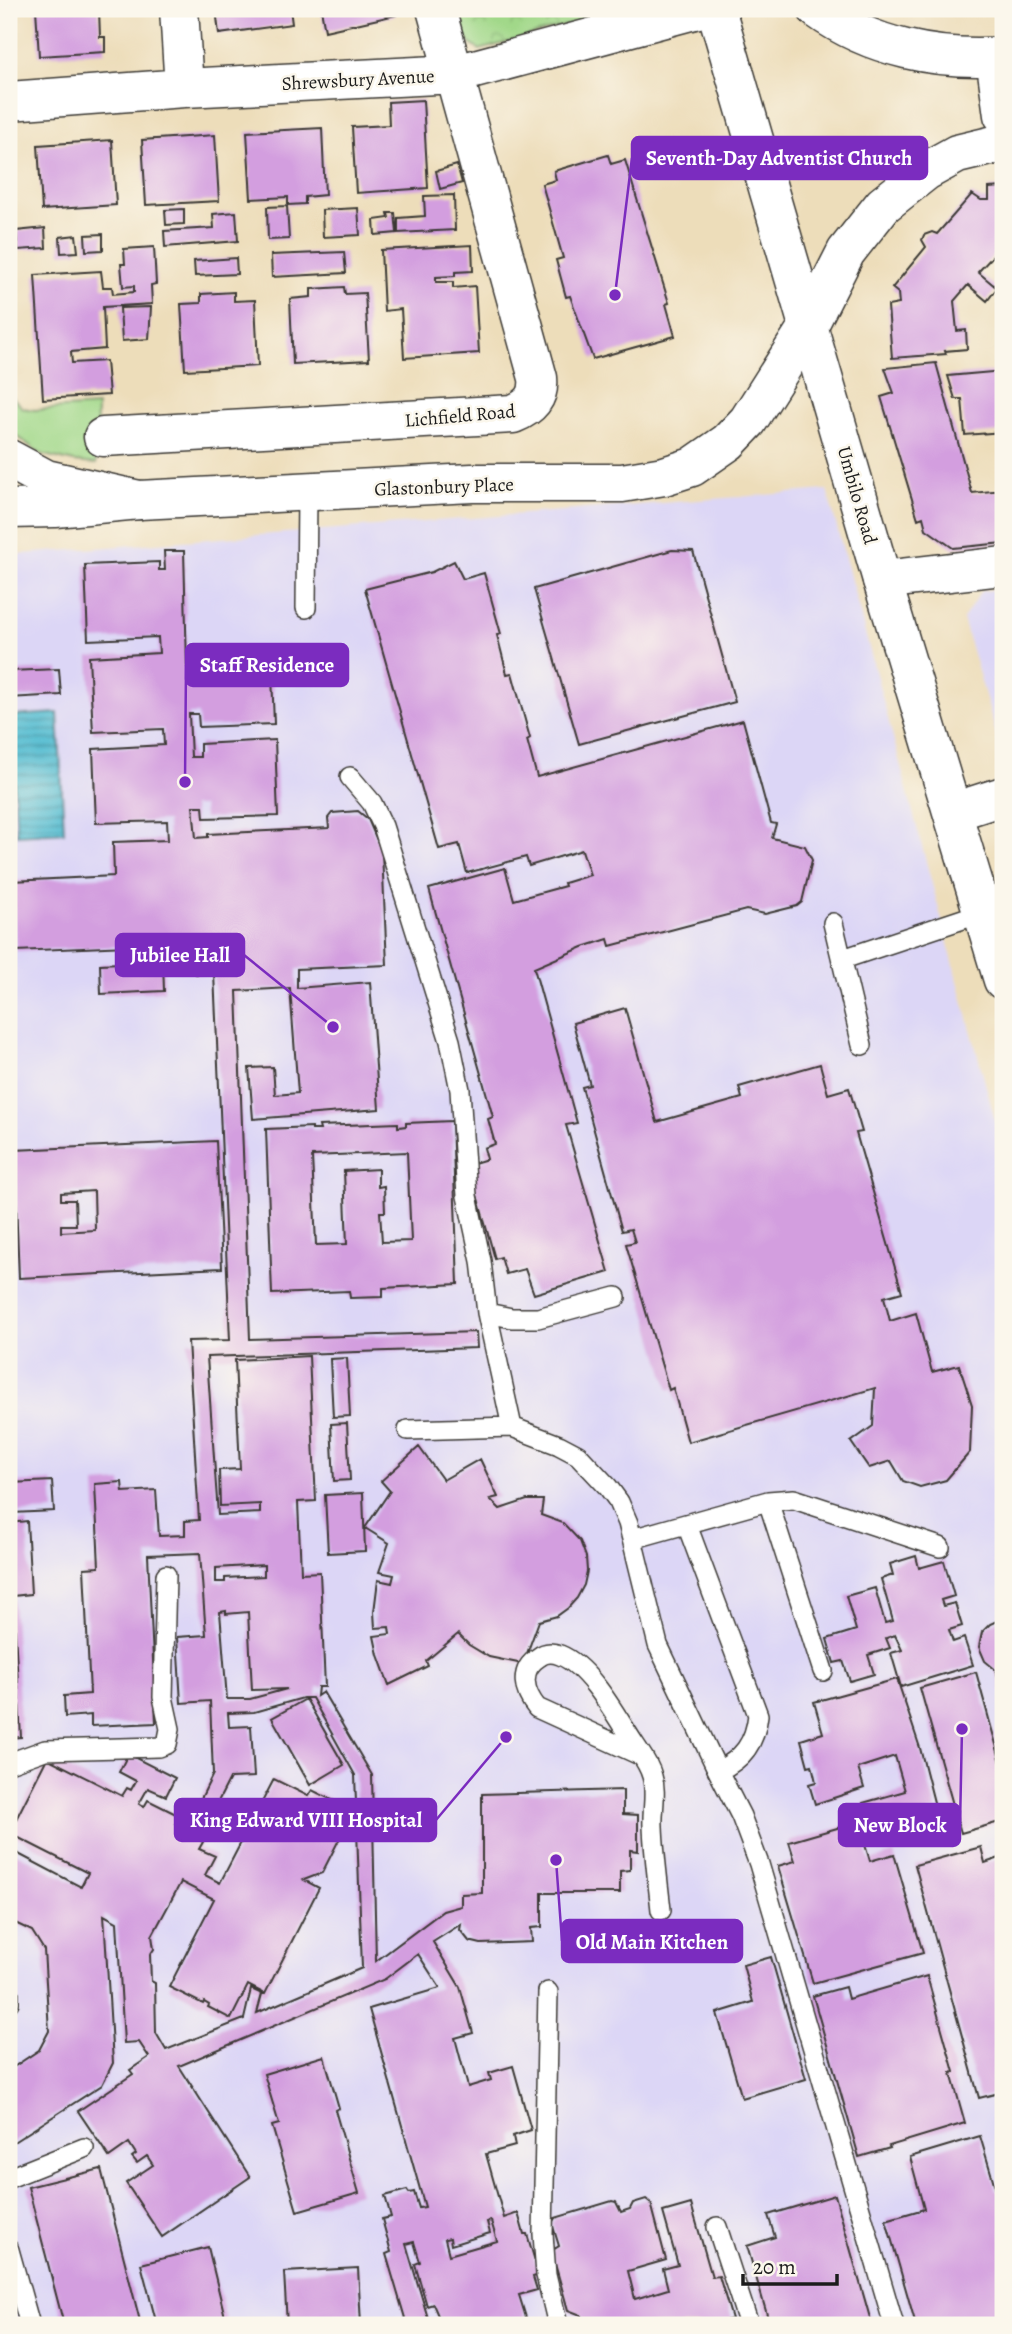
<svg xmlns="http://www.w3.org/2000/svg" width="1012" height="2334" viewBox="0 0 1012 2334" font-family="Alegreya,serif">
<defs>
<pattern id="park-crowns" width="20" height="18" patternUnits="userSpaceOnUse" patternTransform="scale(1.75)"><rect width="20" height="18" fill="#a1d889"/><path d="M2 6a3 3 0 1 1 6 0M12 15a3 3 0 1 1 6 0" fill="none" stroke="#8ab976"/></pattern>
<pattern id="water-rules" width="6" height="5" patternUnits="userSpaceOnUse" patternTransform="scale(1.75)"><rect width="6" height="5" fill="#55bdd2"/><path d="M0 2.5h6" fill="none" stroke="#4699aa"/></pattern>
</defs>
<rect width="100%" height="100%" fill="#fbf7ec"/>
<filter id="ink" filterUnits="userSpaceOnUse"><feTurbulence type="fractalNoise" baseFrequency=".0143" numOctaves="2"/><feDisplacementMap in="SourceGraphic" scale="14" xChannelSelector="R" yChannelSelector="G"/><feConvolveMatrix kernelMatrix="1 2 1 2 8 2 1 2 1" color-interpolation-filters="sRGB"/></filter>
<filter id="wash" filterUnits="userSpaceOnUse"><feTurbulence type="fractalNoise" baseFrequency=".00686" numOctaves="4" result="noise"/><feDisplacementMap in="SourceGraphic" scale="28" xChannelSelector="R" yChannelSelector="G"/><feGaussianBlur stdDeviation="1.57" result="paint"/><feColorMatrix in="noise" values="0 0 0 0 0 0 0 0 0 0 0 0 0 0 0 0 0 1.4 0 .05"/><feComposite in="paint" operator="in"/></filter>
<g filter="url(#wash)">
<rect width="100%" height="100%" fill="#edddba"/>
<path fill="#dcd6f6" d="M827 490 1003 1150V2325H9V555Z
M1003 589V757L963 619 981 591Z"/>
<path fill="#a1d889" stroke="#5e7a52" stroke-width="2" d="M9 394 23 408 34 410 97 406 96 464 74 462 41 454 9 430Z"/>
<path fill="url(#park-crowns)" stroke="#5e7a52" stroke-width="2" d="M450 9H623L480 50 464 40Z"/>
<path fill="url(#water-rules)" stroke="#386c77" stroke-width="2" d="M58 713 64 832 17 835 10 716Z"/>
<g id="blocks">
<path fill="#d39edf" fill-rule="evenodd" d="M36 9H99L100 37H105V52L39 56Z
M216 9H290L292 24 219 34Z
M321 9H395L396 15 325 31Z
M423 100 428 188 356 193 352 127 389 125 388 102Z
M322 128 325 195 305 197V204L288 205V197L251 199 247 132Z
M215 135 219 201 146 205 142 140Z
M112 140 116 205 42 210 38 145Z
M608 155 611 164 625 160 669 303 666 304 675 336 593 359 570 296 566 297 556 260 563 258 542 184 556 180 554 171Z
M457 165 462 183 440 189 436 171Z
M1003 187V255L993 256 978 272 997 288 987 301 968 285 954 301 957 331 966 330 967 349 945 351 946 354 892 358 888 306 899 304 898 293 892 288 926 247 922 240 924 235 932 232 937 234 972 194 981 200H989V188Z
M454 195 455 230 398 233V218L425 216 424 196Z
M287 206 289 239 268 240 267 207Z
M358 208 360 235 323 237 322 210Z
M184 209V224L166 225 165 210Z
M236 212 238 241 165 247 164 231 214 228 213 214Z
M388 213H395L397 233 375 235 374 220 389 218Z
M45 228 46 248 18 250 16 231Z
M103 234V250L86 251 85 235Z
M76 235 78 252 61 253 60 237Z
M472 245 473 271 455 272V276L436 277V282H453V288L475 286 479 353 404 358 401 309 384 311 381 250Z
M154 247 156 284 151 285 152 304 103 307 105 349 71 352 72 363 106 361 109 395 43 399 35 275 101 271 103 287H112L113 294 134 292V286L123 287 121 264H125L124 249Z
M344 252 346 273 272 277 271 255Z
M236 258 237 274 195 276 194 261Z
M344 287 345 294 365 293 369 360 293 364 290 299 311 297V289Z
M234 292V301L255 300 258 366 185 370 181 304 201 303V294Z
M151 307 149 339 122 341 120 308Z
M936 363 972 493 1003 490V543L953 548 926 529 923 517 918 519 881 397 894 393 885 368Z
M1003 371V432L965 435 962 399H955L948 376Z
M672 550 693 551 735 702 579 744 534 589Z
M164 551H184L187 666 196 664V652L271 650 274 724 199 727 198 714H189L191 757H200V744L275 740 278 816 204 818 203 806H193L196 838 208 837V834L329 828 328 818 332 813 358 811 368 819 382 852 387 965 297 969V988L370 982 379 1109 253 1119 249 1068 273 1067 275 1095 298 1093 290 988 237 991 250 1339 476 1332 477 1348 207 1357 218 1515 260 1513V1504L220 1506 219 1470 240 1469 235 1360 309 1356 316 1501 298 1502 301 1573 320 1572 325 1687H318L317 1696 323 1692 372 1775 376 1961 443 1911 461 1906V1894L482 1893V1794L623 1790V1814L638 1815V1851L630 1850V1870L620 1871V1893H542V1927L531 1928 532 1942 481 1944 469 1941 460 1930 461 1924 433 1942 460 1987 473 2033 455 2038 468 2087 491 2080 489 2073 513 2066 531 2130 513 2136 515 2146 486 2154 504 2218 518 2213 524 2234H527L539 2275 533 2277 537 2290 519 2295 528 2324 542 2320 543 2325H442L433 2304 427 2306 415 2264 420 2262 414 2242 406 2244 430 2325H407L386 2254 391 2252 382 2219 391 2217 385 2196 407 2190 409 2193 414 2192 419 2208 425 2207 369 2009 440 1988 418 1954 385 1979 179 2066 250 2177 162 2237 126 2183 153 2165 147 2156 137 2163 132 2157 136 2154 129 2143 109 2157 78 2111 133 2074 130 2070 149 2057 139 2042 124 2043 117 1922 104 1915 113 2063 102 2085 9 2145V2070L39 2050 49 2031 44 1950 32 1931 9 1920V1849L81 1887 88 1873 9 1833 47 1758 122 1796 127 1788 131 1790 136 1781 119 1772 128 1754 175 1778 166 1796 148 1788 139 1804 144 1807 148 1800 180 1816 176 1823 187 1827 213 1774 210 1701 181 1703 177 1637 206 1635 200 1553 148 1555 156 1723 91 1726V1715L65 1717 64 1696 90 1694 84 1568 99 1567 95 1484 122 1482 123 1492 156 1490 159 1536 185 1535V1521L199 1520 188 1341 230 1340 214 973 196 974 194 943 16 951 12 881 114 876 113 842 168 840 167 821 96 823 93 749 164 745 163 729 93 732 89 657 159 653 158 637 88 640 85 565 159 562V570H165ZM264 1565V1576L225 1578V1582H216V1568ZM226 1611V1614L248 1612 252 1690 287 1689 250 1699H227L220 1612ZM303 1698H312L355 1775 362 1968 257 2013 262 1994 251 1989 244 2019 166 2050 156 2033 155 1983 151 1981 150 1955 154 1949 152 1936 181 1882 214 1899 169 1987 203 2004 204 2002 209 2005 208 2007 231 2019 248 1985 265 1994 319 1888 304 1880 322 1873 346 1826 340 1804 312 1790 308 1796 274 1779 220 1883 205 1875 215 1856 199 1849 203 1842 199 1839 230 1778 254 1777 251 1726 229 1727 228 1713 254 1712ZM491 2221 497 2241 449 2255 445 2239 450 2238 451 2245 490 2233 487 2222Z
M454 561 463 579 484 573 501 634 497 635 507 674 512 673 530 738 527 740 537 777 743 720 771 823 776 824 772 838 805 846 812 860 802 902 797 906 765 914 746 910 610 946 608 939 583 947 534 968 577 1123 566 1125 609 1272 534 1294 525 1269 506 1274 501 1257 495 1259 470 1170 474 1163 487 1159 484 1148 495 1144 488 1119 493 1117 429 889 505 868 514 900 565 886 564 883 590 875 582 850 529 866 526 857 467 873 459 844 439 849 365 589 432 572Z
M59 669 61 695 9 698V671Z
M163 961 164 991 101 994 100 964Z
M625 1008 657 1122 742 1098 739 1087 820 1064 828 1094 849 1088 862 1132 856 1133 902 1292 884 1297 890 1321 916 1313 932 1372 959 1365 972 1405 970 1452 946 1480 920 1487 903 1481 891 1461 869 1468 851 1442 873 1426 875 1388 688 1442 673 1388 669 1390 626 1244 635 1242 631 1229 622 1231 582 1087 590 1085 573 1023Z
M452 1121 458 1284 383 1288V1297L350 1298 349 1291 272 1294 266 1129 312 1127V1130H320L319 1126 398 1123V1127L406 1126V1123ZM407 1152 411 1241 382 1242 380 1212H385L384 1186 378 1187V1169L344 1171 347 1244 316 1245 312 1156Z
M216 1141 222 1268 19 1278 14 1150ZM94 1191 95 1230 61 1232V1225H76L75 1200H61V1193Z
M347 1358 350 1416 333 1417 330 1359Z
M347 1423 350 1480 334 1481 331 1424Z
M419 1447 443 1480 480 1459 498 1497 490 1499 500 1509 527 1500H543L541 1515 563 1523 580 1541 586 1557 587 1571 584 1585 577 1598 568 1608 557 1616 539 1621 523 1664 489 1657 469 1645 458 1634 426 1661 428 1666 389 1685 378 1655 374 1636 390 1634 389 1627 375 1628 374 1612 378 1580 392 1583 394 1575 379 1572 389 1543 365 1528 390 1491 381 1481Z
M52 1481 54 1511 12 1513 10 1483Z
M363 1493 365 1551 328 1553 325 1495Z
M27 1521 31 1594 13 1596 21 1737 9 1738V1523Z
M916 1556 919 1568 944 1561 954 1596 941 1600 943 1606 955 1603 962 1626 949 1630 953 1642 964 1638 973 1665 901 1687 891 1653 902 1650 895 1635 886 1638 890 1648 868 1655 874 1674 850 1681 843 1661 834 1663 827 1639 856 1630 846 1596 875 1588 885 1623 893 1621 881 1579 893 1575 890 1564Z
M1001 1619H1003V1694L996 1670 985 1661 979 1647 982 1632 990 1624Z
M976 1672 1003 1770V1821L961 1833 920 1688Z
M897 1679 920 1748 936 1810 887 1824 866 1812 863 1803 905 1791 895 1756 858 1768 864 1788 815 1804 809 1784 816 1782 812 1765 808 1766 801 1740 823 1733 814 1702Z
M306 1699 344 1765 310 1785 272 1718Z
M858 1822 870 1861 894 1854 923 1953 813 1983 778 1866 795 1861 789 1842Z
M981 1847 985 1863 1003 1857V2092L979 2098 915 1865Z
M771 1957 806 2079 742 2098 717 2013 753 2002 743 1965Z
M927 1976 954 2072 951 2073 965 2123 889 2146 890 2148 859 2157 813 1996 845 1987 848 1999Z
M324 2056 339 2108 335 2110 359 2193 297 2211 272 2126 279 2124 264 2074Z
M980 2136 996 2190 1003 2188V2325H916L886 2220 924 2209 910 2157Z
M101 2169 141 2325H64L28 2187Z
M835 2195 872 2325H770L747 2246 775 2237 768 2215Z
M646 2199 651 2203 666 2260 628 2271 635 2299 668 2289 663 2269 678 2265 663 2212 691 2204 712 2277 719 2276 732 2319 718 2323 719 2325H584L581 2315 568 2310 552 2253 553 2250 559 2246 552 2223 555 2218 612 2201 616 2202 621 2212 630 2209 633 2203Z
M208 2247 227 2325H157L141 2264Z
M358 2268 361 2325H287L284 2272Z"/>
</g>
</g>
<g filter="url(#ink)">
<use href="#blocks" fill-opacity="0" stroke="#3b3934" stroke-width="2"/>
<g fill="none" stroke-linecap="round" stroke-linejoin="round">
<g stroke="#3b3934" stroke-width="22">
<path id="service" d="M306 608 307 492
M350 777 372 803 383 826 450 1041 460 1090 467 1196 481 1261 487 1313 512 1427
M833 923 862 1045
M843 959 984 912
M487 1313 512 1318H538L616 1297
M408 1430 512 1427 559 1445 578 1455 608 1487 619 1502 628 1523 632 1539
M768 1501 823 1671
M687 1525 758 1715C755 1743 743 1759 718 1771L741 1816 759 1864 894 2325
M642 1756 537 1708C524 1692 518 1670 539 1657 545 1652 552 1652 560 1655 590 1667 616 1716 633 1742 640 1753 649 1764 652 1776 657 1792 652 1810 653 1826 654 1854 658 1882 661 1910
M9 1763 45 1750 159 1747 167 1744 170 1729 163 1697 166 1575
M718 1771 658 1645 632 1539 768 1501 794 1499 940 1547
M548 1992 543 2234 546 2275 558 2325
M9 1994V2002
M9 2178 84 2148
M717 2227 749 2325
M9 2250 30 2325"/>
</g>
<g stroke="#3b3934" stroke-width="41">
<path id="minor" d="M179 9 184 88
M9 101 184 88 456 74 698 9
M103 437 513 414C530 407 540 398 538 378L436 9
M9 509 55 508 139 500 472 483H622L664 476 692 467 728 442 748 421 809 325
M882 580 1003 566
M953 812 1003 796"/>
</g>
<g stroke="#3b3934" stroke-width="41">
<path id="tertiary" d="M817 9C871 48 938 61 1003 56
M995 57 1003 115
M809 325 846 252 883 205 926 171 957 154 1003 143"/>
</g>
<g stroke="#3b3934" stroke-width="41">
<path id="secondary" d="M716 9 882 580 1003 980
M9 459 46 479 139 500"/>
</g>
<use href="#service" stroke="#fff" stroke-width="19"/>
<use href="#minor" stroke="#fff" stroke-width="38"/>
<use href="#tertiary" stroke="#fff" stroke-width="38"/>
<use href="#secondary" stroke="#fff" stroke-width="38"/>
</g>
</g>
<g text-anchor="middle" stroke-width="5" stroke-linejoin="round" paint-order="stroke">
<g font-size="19" fill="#1c1c1c" stroke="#fbf7ec">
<text transform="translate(358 79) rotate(-3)" y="7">Shrewsbury Avenue</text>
<text transform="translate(460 415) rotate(-5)" y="7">Lichfield Road</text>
<text transform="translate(444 486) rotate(-2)" y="7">Glastonbury Place</text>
<text transform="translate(858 495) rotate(74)" y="7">Umbilo Road</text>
</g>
</g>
<path fill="none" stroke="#7b2cbf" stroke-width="2.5" d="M615 295L632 158M185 782L186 665M333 1027L244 955M506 1737L436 1820M962 1729L960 1825M556 1860L562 1941"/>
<g fill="#7b2cbf" stroke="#fbf7ec" stroke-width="2.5">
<circle cx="615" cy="295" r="7"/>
<circle cx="185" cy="782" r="7"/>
<circle cx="333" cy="1027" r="7"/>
<circle cx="506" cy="1737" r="7"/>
<circle cx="962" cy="1729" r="7"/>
<circle cx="556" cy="1860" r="7"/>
</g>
<g fill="#7b2cbf" stroke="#7b2cbf" stroke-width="2.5">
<rect x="632" y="137" width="295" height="42" rx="7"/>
<rect x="186" y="644" width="162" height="42" rx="7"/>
<rect x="116" y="934" width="128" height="42" rx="7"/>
<rect x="175" y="1799" width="261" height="42" rx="7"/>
<rect x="839" y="1804" width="121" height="42" rx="7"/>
<rect x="562" y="1920" width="180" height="42" rx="7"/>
</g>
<g font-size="21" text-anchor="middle" font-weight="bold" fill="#fff">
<text x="779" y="165">Seventh-Day Adventist Church</text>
<text x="267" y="672">Staff Residence</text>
<text x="180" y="962">Jubilee Hall</text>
<text x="306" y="1827">King Edward VIII Hospital</text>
<text x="900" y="1832">New Block</text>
<text x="652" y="1949">Old Main Kitchen</text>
</g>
<rect width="1012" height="2334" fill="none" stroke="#fbf7ec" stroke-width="35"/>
<path d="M743 2274v10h94v-10" fill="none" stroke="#1c1c1c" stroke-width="3.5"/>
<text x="753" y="2274" font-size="21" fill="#1c1c1c" stroke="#fbf7ec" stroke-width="5" paint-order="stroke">20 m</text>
</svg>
